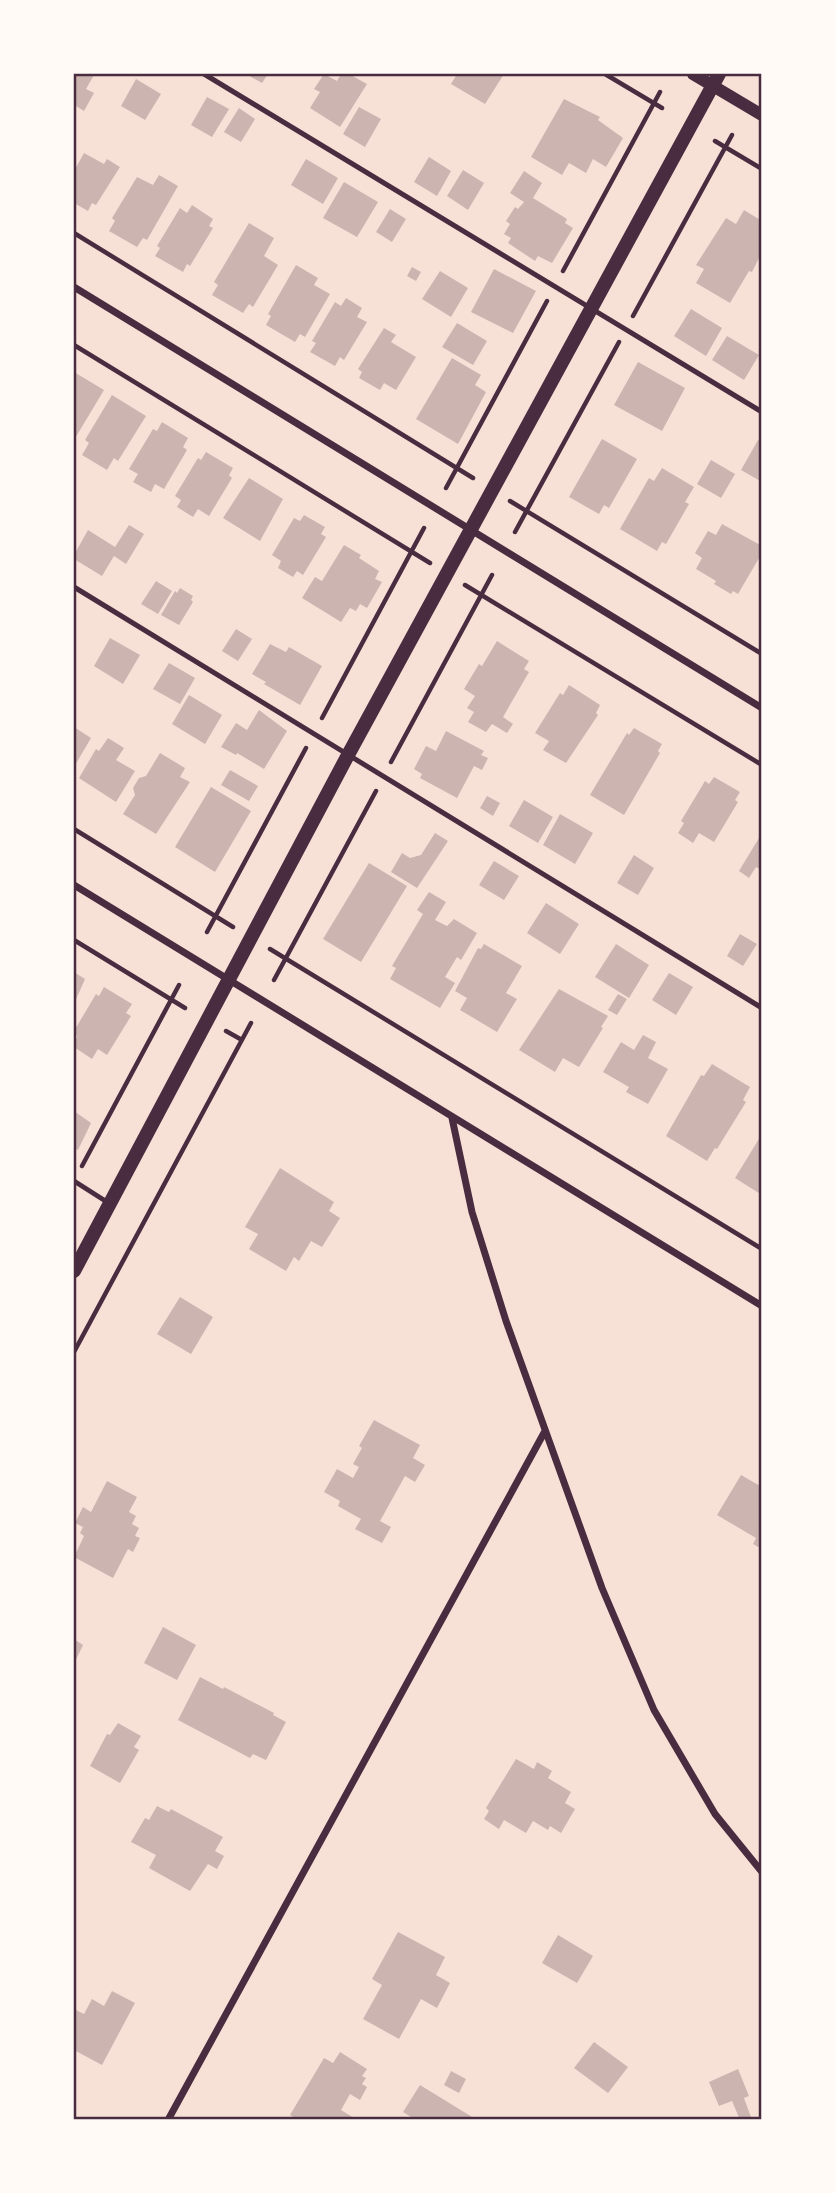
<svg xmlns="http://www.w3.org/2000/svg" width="835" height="2193" viewBox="0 0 835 2193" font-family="'DM Sans',sans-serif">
<rect width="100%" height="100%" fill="#f7e1d7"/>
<path fill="#ccb4b1" d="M74 74 94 75 86 89 94 93 84 111 76 106 74 111Z
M246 74H268L262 83Z
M324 74 337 81 341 74H349L367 84 340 127 310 108 320 92 314 89Z
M457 74H504L485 104 451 84Z
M136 79 161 94 145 120 121 106Z
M207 97 229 109 212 137 191 125Z
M564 99 600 117 598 120 623 138 606 167 593 159 586 173 569 163 562 175 531 157Z
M359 107 381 119 365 147 343 134Z
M239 108 255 119 241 142 224 132Z
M84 153 104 164 107 159 120 167 96 205 92 203 88 211 74 203V171Z
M429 157 451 171 437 196 414 182Z
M306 159 338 178 323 204 291 185Z
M463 170 484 183 468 210 447 196Z
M524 171 542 183 533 198 567 219 565 223 573 228 552 263 538 256 535 261 508 243 511 238 504 234 510 224 506 221 515 207 518 209 524 202 510 193Z
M159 175 178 186 147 240 143 238 137 247 109 231 115 221 112 218 137 177 153 185Z
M344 182 378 202 357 237 323 218Z
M192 205 213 219 209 226 213 228 190 266 187 264 183 272 155 256 160 248 157 246 180 208 187 213Z
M390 209 406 219 392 242 376 232Z
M744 210 762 221V252L752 272 749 271 730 303 696 283 704 269 696 265 726 218 736 224Z
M249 223 274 238 264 256 278 265 253 307 249 304 243 313 212 295 218 285 214 282Z
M296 265 318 278 314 285 330 294 305 337 300 334 295 342 266 325 271 316 268 314Z
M412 267 421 272 416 281 407 276Z
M494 269 536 291 513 333 471 312Z
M440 271 468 288 451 317 422 299Z
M346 298 362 308 357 317 367 322 344 360 340 357 335 366 310 352 316 343 312 341 335 302 341 306Z
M691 309 722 328 706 356 674 336Z
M457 323 487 341 473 365 442 347Z
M384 328 396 335 391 342 416 357 396 390 384 383 380 390 359 378 362 372 358 369Z
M727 336 759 355 744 380 712 360Z
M452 358 481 375 475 385 486 392 458 444 416 419Z
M638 362 685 388 662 431 614 405Z
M74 372 104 390 74 440Z
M112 395 146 416 118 461 114 458 107 470 82 455 89 443 85 440Z
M162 422 188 438 183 447 187 450 164 489 155 484 151 492 133 482 138 474 129 469 153 429 157 431Z
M602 439 637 459 609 508 604 505 599 514 569 497Z
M758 440 762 442V482L741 470Z
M206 452 233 468 229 475 232 478 209 516 198 509 193 517 177 507 181 500 175 496 198 458 201 460Z
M711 460 735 474 721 498 697 484Z
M662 468 694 487 685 502 689 504 666 544 662 542 657 551 620 529 649 478 654 481Z
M249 478 283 499 260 541 223 518Z
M304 515 325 527 321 534 326 537 303 575 297 571 293 577 278 568 281 561 272 555 294 518 300 521Z
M722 524 762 546V553L738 594 733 591 731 594 714 584 716 581 696 569 702 558 695 553 708 531 716 535Z
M129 525 144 534 126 564 114 556 102 576 74 559V555L88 530 115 547Z
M344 545 361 555 359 558 379 571 375 579 382 582 367 608 360 604 356 611 350 608 341 622 302 598 315 577 322 581Z
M156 581 172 591 158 614 141 604Z
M180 588 193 596 191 600 193 602 179 625 161 615 175 591 177 593Z
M236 629 252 639 238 661 222 651Z
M110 638 140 655 123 684 94 666Z
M497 641 529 661 524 669 529 672 503 717 513 724 507 733 492 724 486 732 468 722 474 712 467 708 475 696 464 689 479 664 482 666Z
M270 644 286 652 289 647 322 666 300 705 264 684 266 682 252 674Z
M169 663 195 678 180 704 153 689Z
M569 685 600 705 596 713 598 715 566 763 543 750 549 741 535 733 560 693 563 695Z
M189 695 222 715 205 744 172 724Z
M259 710 287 731 264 769 237 753 236 755 221 747 236 723 247 730Z
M74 727 91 738 74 767Z
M634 728 662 744 658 751 660 753 624 815 590 795 627 733 629 735Z
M446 731 484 751 481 755 488 758 482 770 474 766 457 798 420 778 422 774 414 769 426 746 436 751Z
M108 738 124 748 116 760 135 771 116 802 79 778 96 749 99 751Z
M160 753 185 768 180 777 190 782 156 834 123 814 135 795 133 788 139 778 146 776Z
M230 770 258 786 249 801 221 785Z
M714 777 740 792 735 800 738 802 714 842 699 833 693 843 678 833 684 823 681 821 705 781 709 784Z
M211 787 251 811 215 872 175 847Z
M487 796 500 803 493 816 480 808Z
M524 800 553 817 538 843 509 826Z
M560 814 593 833 575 864 543 845Z
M435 833 448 841 417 888 391 872 402 853 410 858 421 855Z
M762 833V870L756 867 749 878 739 871Z
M634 855 654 868 638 895 617 883Z
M494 861 519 876 504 900 479 885Z
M369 863 407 886 361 962 323 939Z
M429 892 446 902 435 920 447 926 454 919 477 933 461 960 457 957 445 977 455 983 440 1008 390 979 396 968 392 966 423 914 417 910Z
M546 903 579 924 560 954 527 933Z
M740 934 757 944 743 966 727 956Z
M484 944 522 966 506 993 517 999 497 1032 460 1010 467 998 455 991 478 948 481 949Z
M616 944 649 965 629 998 595 977Z
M74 972 85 979 74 1004Z
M669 973 693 987 676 1015 652 1000Z
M104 987 132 1004 126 1013 131 1016 107 1055 98 1049 92 1059 74 1047 77 1036 74 1031 96 994 99 996Z
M559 989 608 1016 601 1027 603 1028 579 1067 563 1058 555 1072 519 1050Z
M618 994 627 999 617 1015 608 1010Z
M643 1035 656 1042 648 1058 668 1069 648 1104 626 1092 629 1087 603 1072 621 1042 634 1050Z
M712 1064 750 1087 743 1100 746 1102 717 1149 715 1148 707 1161 666 1136 701 1075 704 1076Z
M74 1111 91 1123 78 1150 74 1148Z
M762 1134V1195L735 1178Z
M280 1168 334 1202 329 1211 340 1218 322 1247 311 1241 299 1261 294 1257 286 1271 249 1249 258 1234 245 1227Z
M180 1297 213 1317 191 1354 157 1334Z
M374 1420 420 1445 413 1458 425 1465 415 1482 405 1476 380 1521 391 1527 382 1543 355 1529 361 1519 338 1506 340 1501 324 1492 337 1469 353 1478 359 1467 353 1464 362 1448 359 1446Z
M741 1475 762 1487V1549L753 1544 756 1538 717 1515Z
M107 1481 137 1497 129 1512 136 1516 132 1524 139 1528 135 1536 140 1538 133 1552 128 1549 113 1578 74 1557 84 1536 80 1533 83 1527 75 1523 83 1507 91 1512Z
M163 1627 196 1645 177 1680 144 1663Z
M74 1639 83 1645 74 1664Z
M200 1677 223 1689 224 1687 274 1713 273 1715 286 1722 266 1760 253 1754 250 1758 178 1720Z
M118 1723 141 1736 134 1747 139 1750 120 1783 90 1766 107 1734 110 1735Z
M516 1759 534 1769 537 1762 552 1771 548 1778 571 1792 565 1803 575 1809 561 1833 550 1826 548 1830 533 1821 526 1833 504 1820 499 1829 484 1819 489 1811 486 1808Z
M157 1806 169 1812 171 1809 223 1837 215 1851 224 1856 217 1869 208 1864 190 1891 149 1868 156 1855 131 1842 145 1818 149 1820Z
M398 1932 445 1957 436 1975 450 1983 437 2008 421 1999 399 2039 363 2019 382 1985 372 1979Z
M558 1935 593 1956 577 1983 542 1963Z
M112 1991 135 2003 102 2065 74 2050V2009L84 2014 92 1999 104 2006Z
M594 2042 628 2067 608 2093 574 2068Z
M340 2052 367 2069 362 2076 366 2078 362 2084 367 2087 360 2100 350 2094 341 2110 354 2118 353 2120H298L290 2115 324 2058 333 2063Z
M738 2069 749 2096 744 2098 752 2120H740L732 2101 719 2106 709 2082Z
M451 2071 466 2079 459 2093 444 2085Z
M420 2085 477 2120H416L403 2112Z"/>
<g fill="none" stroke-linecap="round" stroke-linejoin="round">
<path stroke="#4a2c40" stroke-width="4.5" d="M605 74 662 108
M715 141 762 169
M74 233 473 478
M563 271 660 92
M633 316 732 135
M74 345 430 563
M446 488 547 301
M510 501 762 654
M515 532 619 342
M465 585 762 765
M322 718 424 528
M391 762 492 575
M74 829 233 927
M207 932 306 748
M74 940 185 1008
M270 949 762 1249
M274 980 376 791
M226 1031 242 1040
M82 1166 179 985
M74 1352 251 1023"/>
<path stroke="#4a2c40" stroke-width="5" d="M204 74 762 412
M74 587 762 1008
M74 1181 107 1202"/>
<path stroke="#4a2c40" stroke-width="7" d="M74 287 762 708
M74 885 762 1306
M452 1118 472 1212 506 1321 602 1588 654 1710 715 1814 762 1872
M168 2120 545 1431"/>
<path stroke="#4a2c40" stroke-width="12" d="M693 74 762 115"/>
<path stroke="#4a2c40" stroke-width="14" d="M74 1271 348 755 719 74"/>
</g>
<rect width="835" height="2193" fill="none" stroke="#fffaf5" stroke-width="150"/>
<rect x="75" y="75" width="685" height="2043" fill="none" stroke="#4a2c40" stroke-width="2.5"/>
</svg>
